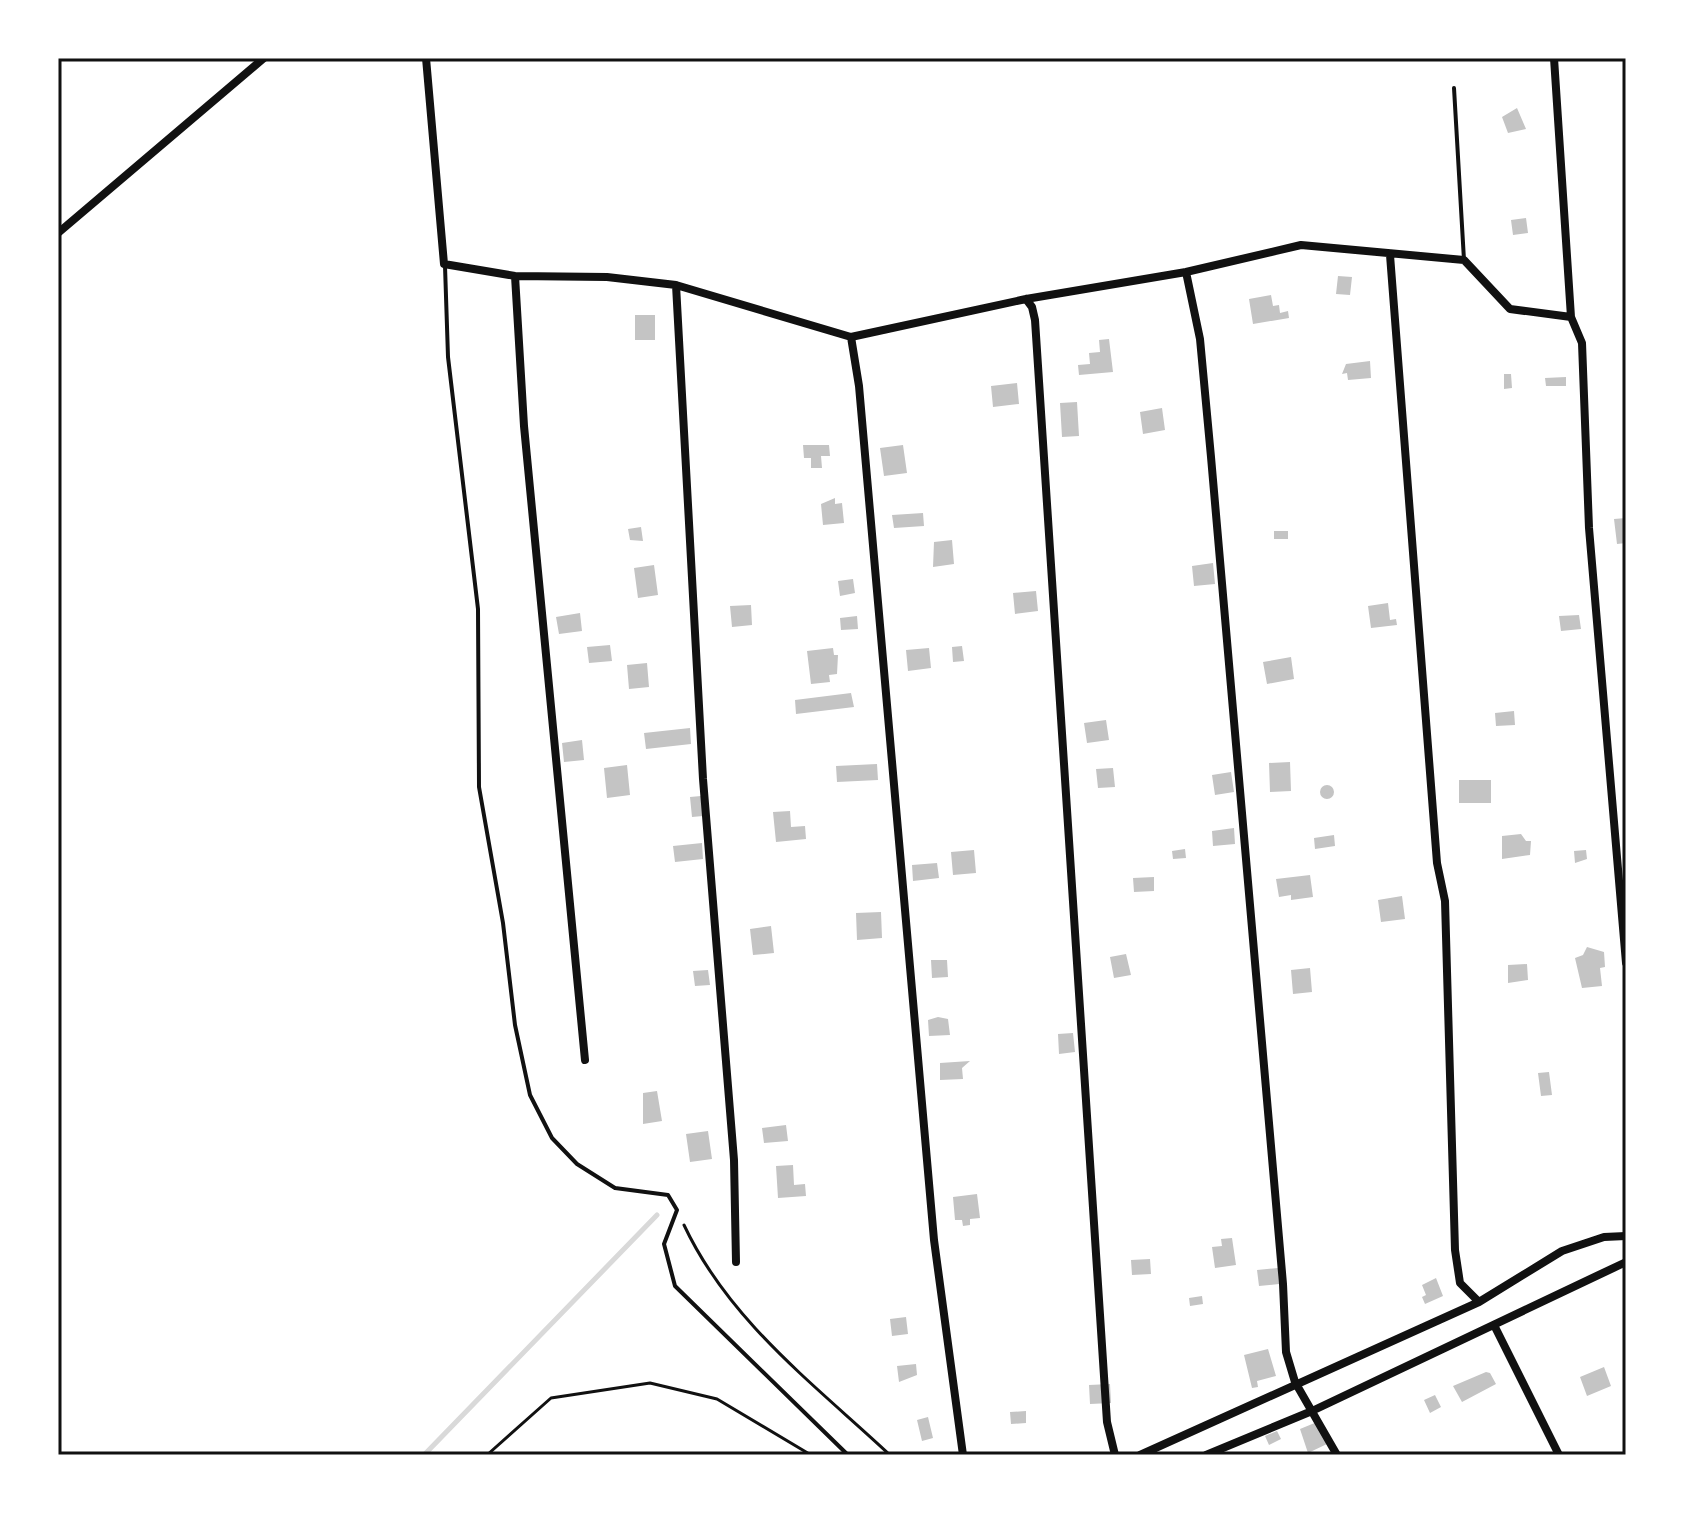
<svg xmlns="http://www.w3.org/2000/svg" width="1684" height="1513" viewBox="0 0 1684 1513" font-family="'Source Sans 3',sans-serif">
<rect width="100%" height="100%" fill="#fff"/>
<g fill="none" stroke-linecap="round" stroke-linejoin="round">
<path stroke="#d9d9d9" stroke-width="5" d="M424 1455 657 1215"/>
</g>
<path fill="#c4c4c4" d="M1517 108 1526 129 1508 133 1502 117Z
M1526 218 1528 233 1513 235 1511 220Z
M1338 276 1352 277 1350 295 1336 294Z
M1271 295 1273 306 1279 305 1280 313 1288 311 1289 318 1253 324 1249 299Z
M635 315H655V340H635Z
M1109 339 1113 372 1079 375 1078 365 1090 364 1089 353 1100 352 1099 340Z
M1370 361 1371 378 1348 380 1347 373 1342 374 1346 364Z
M1504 374H1511L1512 388 1504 389Z
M1566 377V386H1546L1545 378Z
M1017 383 1019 404 993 407 991 386Z
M1077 402 1079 436 1062 437 1060 403Z
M1162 408 1165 430 1143 434 1140 412Z
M803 445H829L830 456H821L822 468H811V458H804Z
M903 445 907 473 884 476 880 448Z
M835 498V504L842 503 844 523 823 525 821 504Z
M923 513 924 526 894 528 892 515Z
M1626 518V543L1617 544 1614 519Z
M641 527 643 541 630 540 628 529Z
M1274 531H1288V539H1274Z
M952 540 954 564 933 567 934 542Z
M1213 563 1215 584 1194 586 1192 566Z
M654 565 658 595 638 598 634 568Z
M853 579 855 593 840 596 838 581Z
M1036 591 1038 611 1015 614 1013 593Z
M1388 603 1390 620 1396 619 1397 625 1371 628 1368 606Z
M751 605 752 625 732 627 730 606Z
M580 613 582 631 559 634 556 617Z
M1579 615 1581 629 1561 631 1559 616Z
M857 616 858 629 841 630 840 618Z
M610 645 612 661 589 663 587 647Z
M962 646 964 661 953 662 952 647Z
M833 648 834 655H838L837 674 829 675 830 682 811 684 807 651Z
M929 648 931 668 908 671 906 650Z
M1291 657 1294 679 1267 684 1263 662Z
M647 663 649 687 629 689 627 665Z
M851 693 854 707 796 714 795 700Z
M1514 711 1515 725 1496 726 1495 713Z
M1106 720 1109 740 1087 743 1084 723Z
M690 728 691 744 646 749 644 733Z
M582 740 584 760 564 762 562 743Z
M1290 762 1291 791 1270 792 1269 763Z
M877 764 878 780 837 782 836 766Z
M627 765 630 795 607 798 604 768Z
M1113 768 1115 787 1098 788 1096 769Z
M1231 772 1234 792 1215 795 1212 775Z
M1459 780H1491V803H1459Z
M1320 792a7 7 0 1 1 14 0a7 7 0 1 1-14 0Z
M701 796 703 816 692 817 690 797Z
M790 811 791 827 805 826 806 839 776 842 773 812Z
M1234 828 1235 844 1213 846 1212 831Z
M1521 834 1526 841H1531L1530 855 1502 859V836Z
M1334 835 1335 846 1315 849 1314 838Z
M702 843 703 859 675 862 673 846Z
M1185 849 1186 858 1173 859 1172 851Z
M974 850 976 873 953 875 951 852Z
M1586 850 1587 859 1575 863 1574 851Z
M937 863 939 878 913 881 912 865Z
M1310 875 1313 897 1291 900V895L1279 897 1276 879Z
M1154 877V891L1134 892 1133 878Z
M1402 896 1405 919 1381 922 1378 900Z
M881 912 882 938 857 940 856 913Z
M771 926 774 953 753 955 750 929Z
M1587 947 1604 952 1605 967 1600 968 1602 986 1582 988 1575 958 1583 955Z
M1126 954 1131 975 1114 978 1110 957Z
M931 960H947L948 977 932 978Z
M1527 964 1528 980 1508 983V965Z
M1310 968 1312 992 1293 994 1291 970Z
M708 970 710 985 695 986 693 971Z
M938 1017 948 1019 950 1035 929 1036 928 1020Z
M1073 1033 1075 1052 1059 1054 1058 1034Z
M970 1061 962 1068 963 1079 940 1080V1063Z
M1549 1072 1552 1095 1541 1096 1538 1073Z
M657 1091 662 1121 643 1124V1093Z
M786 1125 788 1141 764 1143 762 1128Z
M708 1131 712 1159 690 1162 686 1134Z
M793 1165 794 1185 805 1184 806 1196 778 1198 776 1166Z
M977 1194 980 1218 970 1219V1225L963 1226 962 1220H955L953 1197Z
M1232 1238 1236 1265 1215 1268 1212 1247 1222 1246 1221 1239Z
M1150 1259 1151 1274 1132 1275 1131 1260Z
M1278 1268 1279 1284 1259 1286 1257 1270Z
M1436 1278 1443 1296 1425 1304 1422 1297 1426 1295 1422 1285Z
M1202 1296 1203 1304 1190 1306 1189 1298Z
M906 1317 908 1334 892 1336 890 1319Z
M1268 1349 1276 1376 1257 1381 1258 1387 1252 1388 1244 1355Z
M916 1364 917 1375 899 1382 897 1366Z
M1604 1367 1611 1386 1587 1396 1580 1377Z
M1486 1372 1490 1373 1496 1384 1462 1402 1453 1386Z
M1110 1384 1111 1403 1090 1404 1089 1385Z
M1435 1395 1441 1407 1430 1413 1424 1400Z
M1026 1411V1423L1011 1424 1010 1412Z
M928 1417 933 1438 922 1441 917 1420Z
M1317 1422 1327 1444 1308 1453 1300 1429Z
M1277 1431 1281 1439 1269 1445 1265 1436Z"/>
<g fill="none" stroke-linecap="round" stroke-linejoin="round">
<path stroke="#111" stroke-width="3" d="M684 1225C729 1321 814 1384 890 1455
M487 1455 551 1398 650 1383 717 1399 811 1455"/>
<path stroke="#111" stroke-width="4" d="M1454 88 1464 260
M445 266 448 357 478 609 479 787 503 923 515 1025 530 1095 552 1138 577 1164 615 1188 668 1195 677 1210 664 1244 675 1286 848 1455"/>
<path stroke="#111" stroke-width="8" d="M426 58 444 264 515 276 607 277 676 285 851 337 1026 299 1186 272 1301 245 1464 260 1510 309 1571 317
M1554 58 1571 317 1582 343 1589 528 1626 963
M58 233 264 58
M1390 255 1437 863 1445 901 1455 1250 1460 1283 1479 1302
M1186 272 1200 339 1211 457 1283 1284 1286 1352 1295 1382 1337 1455
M515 276 524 426 585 1060
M676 285 703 779 734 1160 736 1262
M1026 299 1032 307 1035 320 1107 1422 1115 1455
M851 337 859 386 934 1240 963 1455
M1494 1325 1559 1455
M1140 1455 1479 1302 1562 1251 1604 1237 1626 1236
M1206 1455 1312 1411 1626 1262"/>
</g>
<rect width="1684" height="1513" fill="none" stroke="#ffffff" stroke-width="120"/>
<rect x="60" y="60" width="1564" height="1393" fill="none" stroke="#111" stroke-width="3"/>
</svg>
